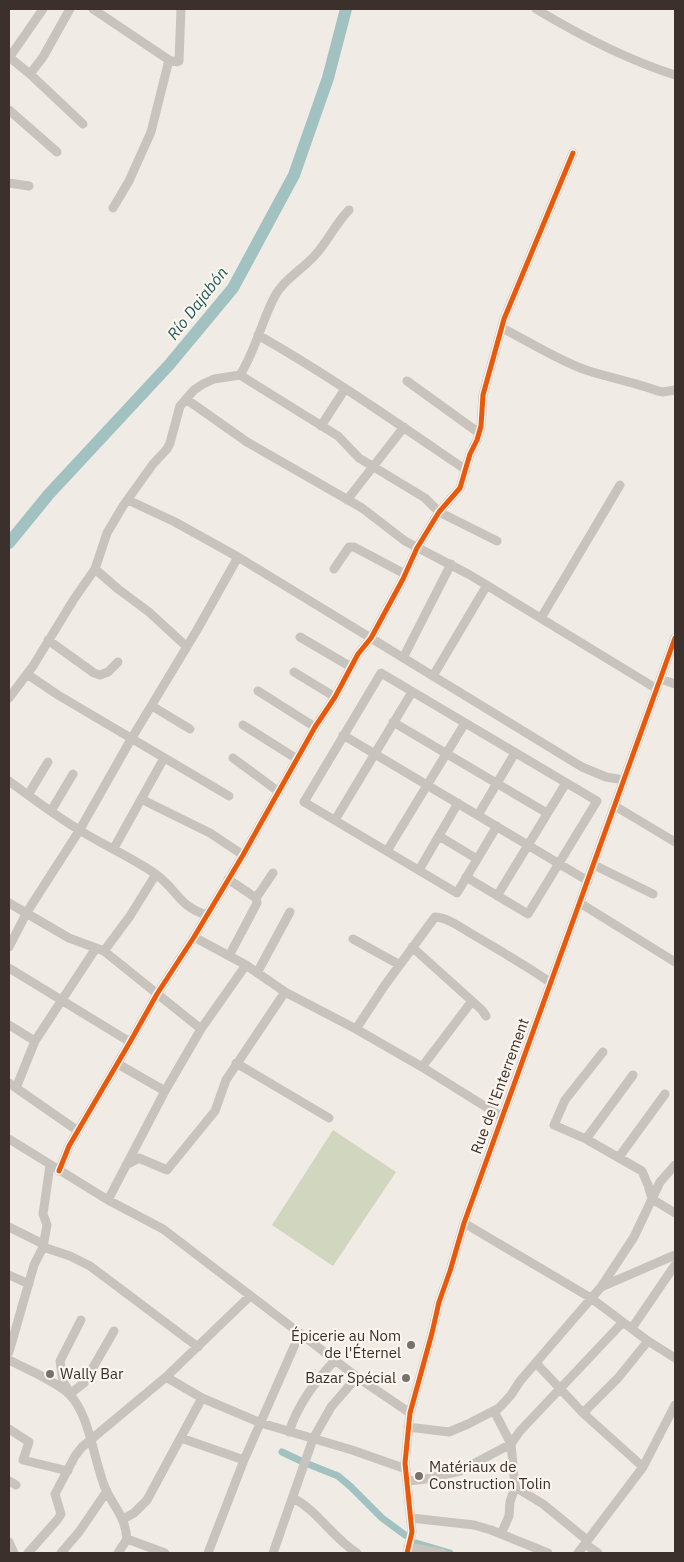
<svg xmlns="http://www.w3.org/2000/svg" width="684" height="1562" viewBox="0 0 684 1562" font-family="'IBM Plex Sans',sans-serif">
<rect width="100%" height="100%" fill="#f0ebe5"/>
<path fill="#d1d6bf" d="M333 1130 396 1172 333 1266 272 1225Z"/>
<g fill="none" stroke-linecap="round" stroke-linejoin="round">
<path stroke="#a1c2c1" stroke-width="7" d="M282 1452 301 1461
M308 1464 338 1476 350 1486 382 1518 405 1535
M416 1543 450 1553"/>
<path stroke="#a1c2c1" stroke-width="12" d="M9 543 49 494 169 365 233 288 294 175 328 78 346 9"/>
<path stroke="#c9c3be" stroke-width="9" d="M93 9 169 60 177 62 179 61 181 9
M536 9C581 36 625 59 675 75
M9 57 30 74 83 124
M9 58 43 9
M30 74 43 57 70 9
M9 110 57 152
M9 183 29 186
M113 208 129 181 151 132 169 60
M502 328C528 341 559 361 586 370 610 378 634 382 658 391L663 392 675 390
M258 335C330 376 397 423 466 470
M240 375 338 436 359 458 425 498 439 512 497 541
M407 381 479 433
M186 399 247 442 362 508 405 541 470 575 657 689
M321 426 345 389
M128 500 175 522 238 557 582 767 606 777 624 780
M347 500 404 427
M95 569 118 589 149 612 187 647
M334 569 349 547H354L405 574
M541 618 620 485
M300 637 351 667
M48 640 94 673 100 675 108 672 118 662
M403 658 451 564
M294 672 335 697
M27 674 58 695 229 796
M433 676 487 585
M661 679 675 684
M258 691 315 727
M9 698 33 666 74 599 95 569 107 533 123 506 153 464 167 449 170 443 180 406 194 390 203 384 214 379 240 375C256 350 262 319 276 294 286 277 305 268 317 253 329 239 336 223 349 210
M152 706 190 729
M393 722 547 813
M243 725 297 759
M343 735 588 881
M233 758 279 792
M9 781C32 798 56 816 81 831 105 846 131 857 154 873 177 888 177 906 207 915
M28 795 48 762
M141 799 210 833 243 855
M615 806 675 842
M51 811 73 774
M478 815 515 753
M335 820 412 692
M439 836 477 859
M114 848 164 758
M387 851 465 723
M594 865 653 894
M419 870 458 803
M466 877 528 914 597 801 381 673 304 802 457 893 497 826
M228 879 256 898 257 903 229 956
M497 896 566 783
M256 898 273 873
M9 903 69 938 104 951 201 1029
M580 903 675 962
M194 937 246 965 285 992 356 1029 422 1067 502 1117
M353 939 400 965
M9 947 27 912 79 831 130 741 197 630 238 557
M412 947 482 1010 486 1016
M104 951 130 916 156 874
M9 968 130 1042
M257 973 290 912
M9 1025 35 1041
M356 1029 385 985 435 917C450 918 464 930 477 937 502 952 527 966 551 983
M603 1052 565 1100 554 1125 586 1139 642 1171 648 1185 652 1199 675 1213
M236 1063 329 1118
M422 1067 472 1001
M9 1083 78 1131
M16 1088 35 1041 96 948
M165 1091 201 1029 246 965
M9 1139 108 1200 163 1229 357 1377 410 1413
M586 1139 633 1075
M619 1157 665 1094
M126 1165 139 1158 167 1170 215 1111 226 1080 285 992
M59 1171 69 1146 130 1042 157 994 194 937 243 855 315 727 335 697 358 654 371 638 403 579 417 548 439 512 460 488 470 454 477 440 481 426 483 395 504 319 573 153
M108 1200 165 1091 118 1064
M464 1223 591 1298 648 1341 675 1358
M9 1227 43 1244
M43 1247 70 1256 90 1266 198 1347
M9 1275 29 1284
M601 1287 675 1255
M81 1320 60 1361 63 1381 70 1394 84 1383 114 1331
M632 1328 675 1265
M9 1352 34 1265 43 1247 47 1225 43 1214 50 1165
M9 1360C26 1369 56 1381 69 1394 90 1414 94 1463 106 1490 115 1509 125 1516 127 1539L165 1553
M536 1363 583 1413 643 1467
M166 1377 202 1398
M494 1411 511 1444 515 1487 510 1502 509 1516 501 1534
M583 1413 618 1378 648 1341
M408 1427 449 1432 468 1424 499 1408 511 1395 520 1381 601 1287 634 1237 660 1182 675 1165
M9 1429 29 1442 23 1460 68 1471
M289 1432C298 1404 315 1382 335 1360
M181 1438 244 1460
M9 1481 16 1485
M408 1481 426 1479 460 1471 511 1444 520 1431 623 1322
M515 1487 543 1504 587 1540
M293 1498C318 1511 333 1538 357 1553
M411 1518 474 1525 491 1530 548 1553
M123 1519 134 1513 147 1500 202 1398 261 1423 352 1450 406 1469
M9 1542 14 1553
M585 1544 598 1553
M408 1547 442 1553
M28 1553 58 1519 61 1514 55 1494 75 1456 82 1447 166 1377 250 1296
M61 1553 79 1532 107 1491
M118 1553 127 1539
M208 1553 244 1460 300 1333
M273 1553 313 1439 331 1407 357 1377
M407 1553 412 1532 405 1463 410 1413 432 1333 439 1302 450 1271 464 1223 675 638
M578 1553 643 1467 675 1405"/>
<g stroke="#fbf5ee" stroke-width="8">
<path id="cycleway" d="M59 1171 69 1146 130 1042 157 994 194 937 243 855 315 727 335 697 358 654 371 638 403 579 417 548 439 512 460 488 470 454 477 440 481 426 483 395 504 319 573 153
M407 1553 412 1532 405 1463 410 1413 432 1333 439 1302 450 1271 464 1223 675 638"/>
</g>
<use href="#cycleway" stroke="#e8590c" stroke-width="5"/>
</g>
<g fill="#7a716c" stroke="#fbf5ee" stroke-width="2">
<circle cx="411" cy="1345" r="5"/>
<circle cx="50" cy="1374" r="5"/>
<circle cx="406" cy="1378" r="5"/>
<circle cx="419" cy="1476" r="5"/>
</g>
<g text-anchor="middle" stroke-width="4.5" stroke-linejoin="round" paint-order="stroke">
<g font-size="15" fill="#3b302b" stroke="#fbf5ee">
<text transform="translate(500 1086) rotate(-70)" y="5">Rue de l'Enterrement</text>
</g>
<g font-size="15" fill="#3b302b" stroke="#fbf5ee" text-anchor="end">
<text x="401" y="1341">Épicerie au Nom<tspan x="401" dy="17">de l'Éternel</tspan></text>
<text x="60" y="1379" text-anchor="start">Wally Bar</text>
<text x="396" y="1383">Bazar Spécial</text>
<text x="429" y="1472" text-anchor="start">Matériaux de<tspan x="429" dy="17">Construction Tolin</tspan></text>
</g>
<g font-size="16" font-style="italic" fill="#1f5a5e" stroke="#fbf5ee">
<text transform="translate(197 303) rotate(-52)" y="6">Río Dajabón</text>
</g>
</g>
<rect width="684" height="1562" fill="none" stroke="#3b302b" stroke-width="20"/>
</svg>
